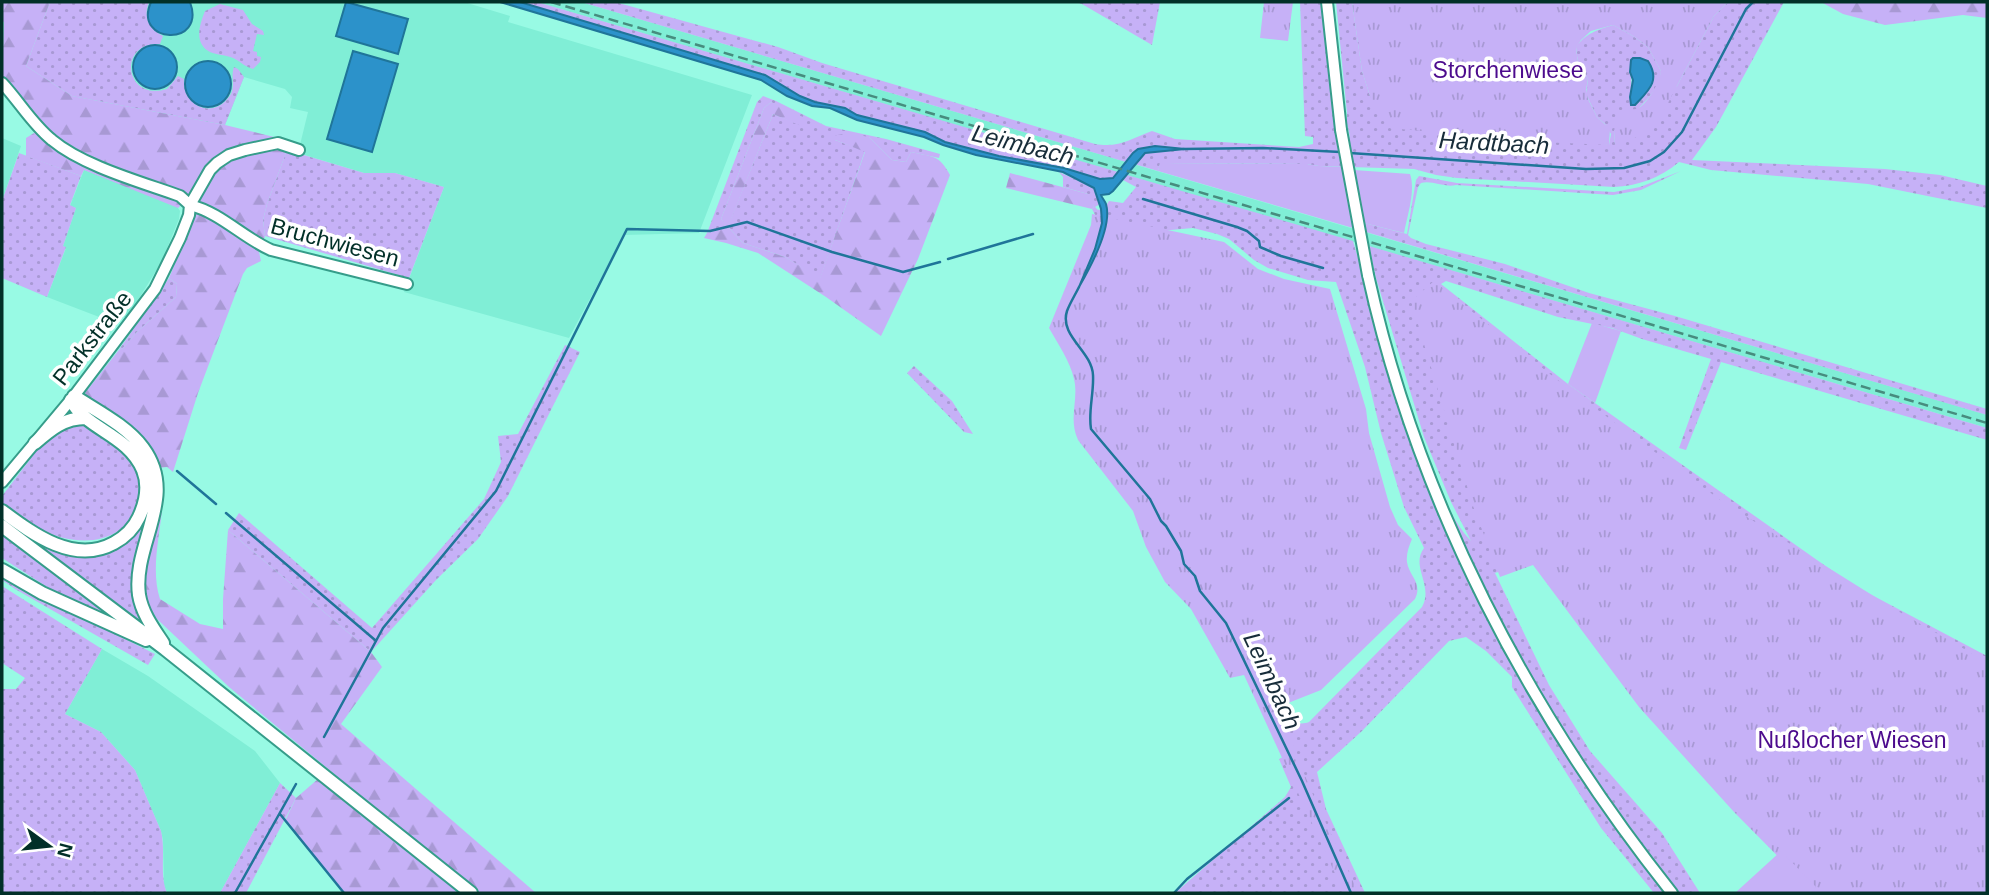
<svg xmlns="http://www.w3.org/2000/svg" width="1989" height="895" viewBox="0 0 1989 895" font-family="Helvetica,sans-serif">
<defs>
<pattern id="grass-dots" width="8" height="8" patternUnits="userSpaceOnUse" patternTransform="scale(1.75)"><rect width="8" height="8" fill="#c6b1f7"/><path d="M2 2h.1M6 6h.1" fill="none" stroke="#a899d4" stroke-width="1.8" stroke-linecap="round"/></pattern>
<pattern id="forest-firs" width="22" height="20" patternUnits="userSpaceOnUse" patternTransform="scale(1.75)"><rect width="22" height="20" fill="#c6b1f7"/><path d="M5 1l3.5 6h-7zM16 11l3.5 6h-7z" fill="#a899d4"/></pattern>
<pattern id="park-tufts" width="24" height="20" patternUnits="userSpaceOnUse" patternTransform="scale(1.75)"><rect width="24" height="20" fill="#c6b1f7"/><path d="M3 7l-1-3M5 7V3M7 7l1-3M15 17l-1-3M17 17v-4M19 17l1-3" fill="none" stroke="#a899d4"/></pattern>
</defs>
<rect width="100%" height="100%" fill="#98fae4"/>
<path fill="#80eed6" d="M50 2H464L510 16 508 22 752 95 699 233 624 235 569 338 404 292 444 187 395 173H364L298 153 308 112 290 108 292 97 285 89 244 77 225 125 72 96Z
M537 2H581L1964 408 1987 415V428Z
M2 138 21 146 2 201Z
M84 170 176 205 180 211 179 219 162 261 127 318 120 315 107 320 47 297 66 248 63 246 76 208 70 206Z
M102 649 148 676 255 751 280 783 220 893H167L164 885 163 840 161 831 135 770 101 732 65 714Z"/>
<path fill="url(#grass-dots)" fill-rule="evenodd" d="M50 2H149C143 17 149 29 163 36L160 44C117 42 124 102 167 89L178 76 184 79C182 104 211 120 228 98 237 88 230 78 234 67L238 69 244 77 225 125 72 96 26 66Z
M520 2H537L1118 172 1112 179H1100L1064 167 999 156 945 142 925 132 857 115 845 108 815 102 800 96 765 75 748 70Z
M581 2H615L778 47 822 63 1095 144C1120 148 1130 139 1152 131L1175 139 1299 147 1313 144V137L1305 136 1300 2H1323L1338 140 1350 137 1347 123V113L1336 2H1352L1362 71 1370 96 1609 145 1611 134 1605 124 1597 117 1586 94 1588 79 1578 63 1576 47C1586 33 1597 30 1613 25L1633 36 1648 47 1661 71C1661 94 1629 115 1614 131L1615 144 1677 86 1714 16 1728 2H1784L1716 127 1692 160 1885 169 1940 175 1987 186V208L1868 184 1711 170 1679 162C1660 178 1638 186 1614 187L1457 178 1436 175 1414 169 1319 166 1307 164 1175 163 1160 164 1158 171 1134 164 1145 153 1180 149 1133 153 1126 162ZM1640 58 1648 61 1652 86 1637 103 1630 97C1633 85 1630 76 1631 64Z
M1075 2H1160L1152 45 1082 4Z
M220 4 243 10 252 24 263 31 264 35 257 34 253 51 257 52V56L261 57 260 62 253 69C245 67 240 61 233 58 226 55 217 55 210 52 193 43 200 24 205 11Z
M763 96 776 101 826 126 886 139 940 154 939 158 911 152 906 162 892 160 869 137 835 140 865 151 820 279 785 257 743 243 728 227 707 233 757 102ZM771 102 801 125 773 114 728 226 721 219 764 108Z
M287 150 364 173H395L444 187 409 278 265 236 263 220 267 204Z
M19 153 81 176 70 205 76 208 63 246 66 247 47 297 2 278V201Z
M1681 171 1641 190 1613 195 1456 185C1444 188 1433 180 1421 183L1418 187 1408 235 1411 238 1426 244 1505 264 1589 293 1675 316 1987 409V415L1366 232 1364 223 1407 234 1416 180 1419 176 1457 183 1614 192 1640 187Z
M1059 172 1095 188 1100 204 1095 207 1098 210 1101 209V226L1092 209 1094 207 1088 194 1063 187V177Z
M1127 175 1353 241 1411 442 1444 525 1485 613 1519 677 1534 699 1557 741 1614 825 1665 893H1654L1601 828 1512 687V677L1486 651 1466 637 1449 641 1362 731 1317 772 1326 809 1365 893H1175L1285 797 1291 787 1279 759 1291 753 1078 298 1285 700 1288 718C1295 723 1301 725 1309 722L1422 607C1434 585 1410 567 1424 548L1404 507 1381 433 1365 367 1336 282 1308 280 1268 268 1254 260 1229 239 1217 234 1193 228 1137 233 1106 220V206L1109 201 1123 203 1136 187 1123 180Z
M1369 246 1987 428V440L1721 362 1686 450 1679 448 1711 359 1642 339 1612 328 1558 317 1446 281 1441 284 1568 384 1851 584 1987 656V893H1809L1816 887 1534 560 1495 573 1549 685 1590 751 1662 833 1700 893H1680L1631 830 1574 748 1571 747C1552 713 1530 680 1512 645 1460 544 1415 439 1386 328 1400 376 1415 423 1433 469 1442 494 1452 521 1471 541L1451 502 1424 437 1376 278Z
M169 278 177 284 176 297 137 332 124 347 118 351Z
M565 345 580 352 508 496 478 539 436 580 371 652 228 530 239 513 372 628 484 499 501 462 498 436 518 434Z
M914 366 952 401 973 434 964 432 907 373Z
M87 423C100 432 116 441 127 452 135 461 140 476 140 487 140 504 134 521 120 530 83 555 32 531 2 504V496L38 449 68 424Z
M150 504 135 578 150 631 26 536 37 542 100 554Z
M2 533 121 622 72 603 2 558Z
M2 572 43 598 155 654 148 665 15 589 2 580Z
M2 586 102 649 65 714 101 732 135 770 161 831C166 852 159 874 167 893H2V689H16L25 678 2 663Z
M280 783 296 798 246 893H220Z"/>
<path fill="url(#forest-firs)" d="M2 2H50L26 66 72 96 225 125 282 139 287 150 267 204 263 220 265 236 259 252 261 261 247 268 243 274 198 393 173 472 167 467 158 468 91 403 85 393 118 351 124 347 137 332 176 297 177 284 169 278 200 203 190 196 178 208 84 170 81 176 26 156V138L45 126 21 96 2 77 4 22 2 21Z
M1821 2H1987V18L1963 15 1885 25 1843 14Z
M771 102 803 117 801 126 773 114 728 227 743 243 785 257 820 278 865 152 828 137 847 133 869 137 892 160 906 162 911 152C932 157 939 154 950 175L918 259 881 336 826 297 758 253 726 243 704 238 707 233 728 227 721 219 764 108Z
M1010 173 1088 194 1091 196 1094 207 1092 209 1006 188Z
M162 510C159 540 151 571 160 599L200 624 223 629V599L228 530 371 652 382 667 341 724 536 893H481L454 873 229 687 157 619 146 601 145 575 157 516Z
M318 779 361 810 450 884 457 893H344L285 821 296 798Z"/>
<path fill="url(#park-tufts)" d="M1264 2H1293L1288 41 1260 38Z
M1352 2H1728L1714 16 1660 118C1647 135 1635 139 1615 144L1614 131 1619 112C1625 109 1630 110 1636 109 1647 106 1660 81 1661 71L1648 47 1633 36 1613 25 1591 31 1581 40 1576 48 1578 63 1588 79 1586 90 1588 99 1597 117 1610 129 1609 145 1542 142 1389 128 1370 96 1362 71Z
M1092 214 1224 242 1258 269 1284 279 1330 289 1366 409 1369 433 1390 507 1398 525 1412 539C1409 546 1406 554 1407 562 1409 576 1423 583 1415 599L1321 690 1283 705C1295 769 1333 833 1358 893H1344L1244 675 1230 678 1191 609 1165 582 1146 547 1133 511 1078 440C1068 418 1079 400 1074 379 1070 361 1058 344 1049 328L1091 225Z
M1434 281 1565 386 1723 502 1896 610 1987 662V893H1814L1734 812 1639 707 1533 565 1500 577 1473 506 1411 301Z"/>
<path fill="#c6b1f7" d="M1160 163 1307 164 1319 166 1342 167 1353 228 1158 171Z
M1354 170 1410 174C1416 191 1407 216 1404 233L1364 223Z
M1592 323 1621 331 1595 403 1568 384Z
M1781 851 1816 887 1809 893H1735Z"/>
<path fill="#2c92ca" stroke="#1f7599" stroke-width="2" d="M151 2H190C207 48 132 44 151 2Z
M346 2 408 19 398 54 336 36Z
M500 2H520L748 70 765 75 800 96 815 102 845 108 857 115 925 132 945 142 999 156 1064 168 1100 179 1113 178 1133 153 1138 149 1155 146 1185 149 1145 153 1113 191 1109 194 1101 195C1102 198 1105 201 1106 204 1113 227 1090 268 1079 287L1095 249 1102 223 1101 209 1094 188 1063 172 976 155 943 145 924 137 857 120 830 108 812 106 787 96 761 80Z
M133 67a22 22 0 1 1 44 0a22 22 0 1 1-44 0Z
M353 51 398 64 372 152 327 139Z
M1633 58H1640L1648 61C1661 81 1648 91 1635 105H1631L1630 97 1633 80 1630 72 1631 60Z
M185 84a23 23 0 1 1 46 0a23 23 0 1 1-46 0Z"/>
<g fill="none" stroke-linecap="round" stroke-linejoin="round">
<path stroke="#1f7599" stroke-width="2.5" d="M1183 149 1263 148 1340 152
M1350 153 1586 169 1624 168 1650 161 1664 152 1682 132 1746 9 1753 2
M1143 199 1237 227 1247 231 1259 241 1260 247 1281 256 1323 268
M948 259 1033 234
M1079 287C1075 295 1070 303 1067 311 1059 336 1092 351 1093 375 1094 394 1088 411 1091 429L1150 499 1161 521 1166 526 1181 551 1184 564 1195 576 1200 591 1226 623 1302 781 1351 893
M177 471 216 504
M226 513 375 640
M324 737 383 628 496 491 627 229 710 231 747 222 832 252 903 272 940 262
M280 814 344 893
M235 893 296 784
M1174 893 1187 879 1289 798"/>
<g stroke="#369d8a" stroke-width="14">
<path id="minor" d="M1327 2 1341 130
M2 83C19 101 32 124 52 140 83 166 141 182 180 196L190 205
M190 205C221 213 242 237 271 250L407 284
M1368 275C1418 502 1528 712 1672 893
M2 482 74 396 155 289 180 238 189 215 190 205 210 170 217 163 229 155 245 150 278 143 299 150"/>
</g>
<g stroke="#369d8a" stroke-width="16">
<path id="major" d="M74 396C97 411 127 426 143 448 179 497 132 544 139 595 142 613 153 628 163 643
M35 443C51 429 64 418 86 418
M2 511C33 534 74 565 114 543 125 537 134 528 139 517 146 502 149 485 143 470 128 434 85 429 71 400
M2 526 165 649 471 893
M2 570 42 593 146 640"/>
</g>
<use href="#minor" stroke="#fff" stroke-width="10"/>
<use href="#major" stroke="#fff" stroke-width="12"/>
<path stroke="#478c7e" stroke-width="2.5" stroke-dasharray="10 5" stroke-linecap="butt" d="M551 2 1987 423"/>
<g stroke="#369d8a" stroke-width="14" stroke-linecap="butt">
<path id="minor-bridge" d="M1341 130 1368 275"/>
</g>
<use href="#minor-bridge" stroke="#fff" stroke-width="10"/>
</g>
<g text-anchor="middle" stroke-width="7" stroke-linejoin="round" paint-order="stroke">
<g font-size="23" fill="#4c0b8d" stroke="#fff">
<text x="1508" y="78">Storchenwiese</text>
<text x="1852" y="748">Nußlocher Wiesen</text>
</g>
<g font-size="23" fill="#023028" stroke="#fff">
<text transform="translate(335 242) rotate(15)" y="8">Bruchwiesen</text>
<text transform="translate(92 338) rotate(-52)" y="8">Parkstraße</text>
</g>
<g font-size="24" font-style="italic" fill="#172c39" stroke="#fff">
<text transform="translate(1494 143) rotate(3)" y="8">Hardtbach</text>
<text transform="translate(1023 145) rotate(14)" y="8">Leimbach</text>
<text transform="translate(1272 681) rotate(65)" y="8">Leimbach</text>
</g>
</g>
<rect width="1989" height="895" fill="none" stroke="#023028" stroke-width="7"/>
<g transform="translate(49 846) rotate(105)" stroke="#ffffff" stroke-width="5" paint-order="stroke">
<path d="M0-5L12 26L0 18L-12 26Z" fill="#023028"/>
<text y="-10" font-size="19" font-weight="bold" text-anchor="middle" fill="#023028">N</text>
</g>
</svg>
